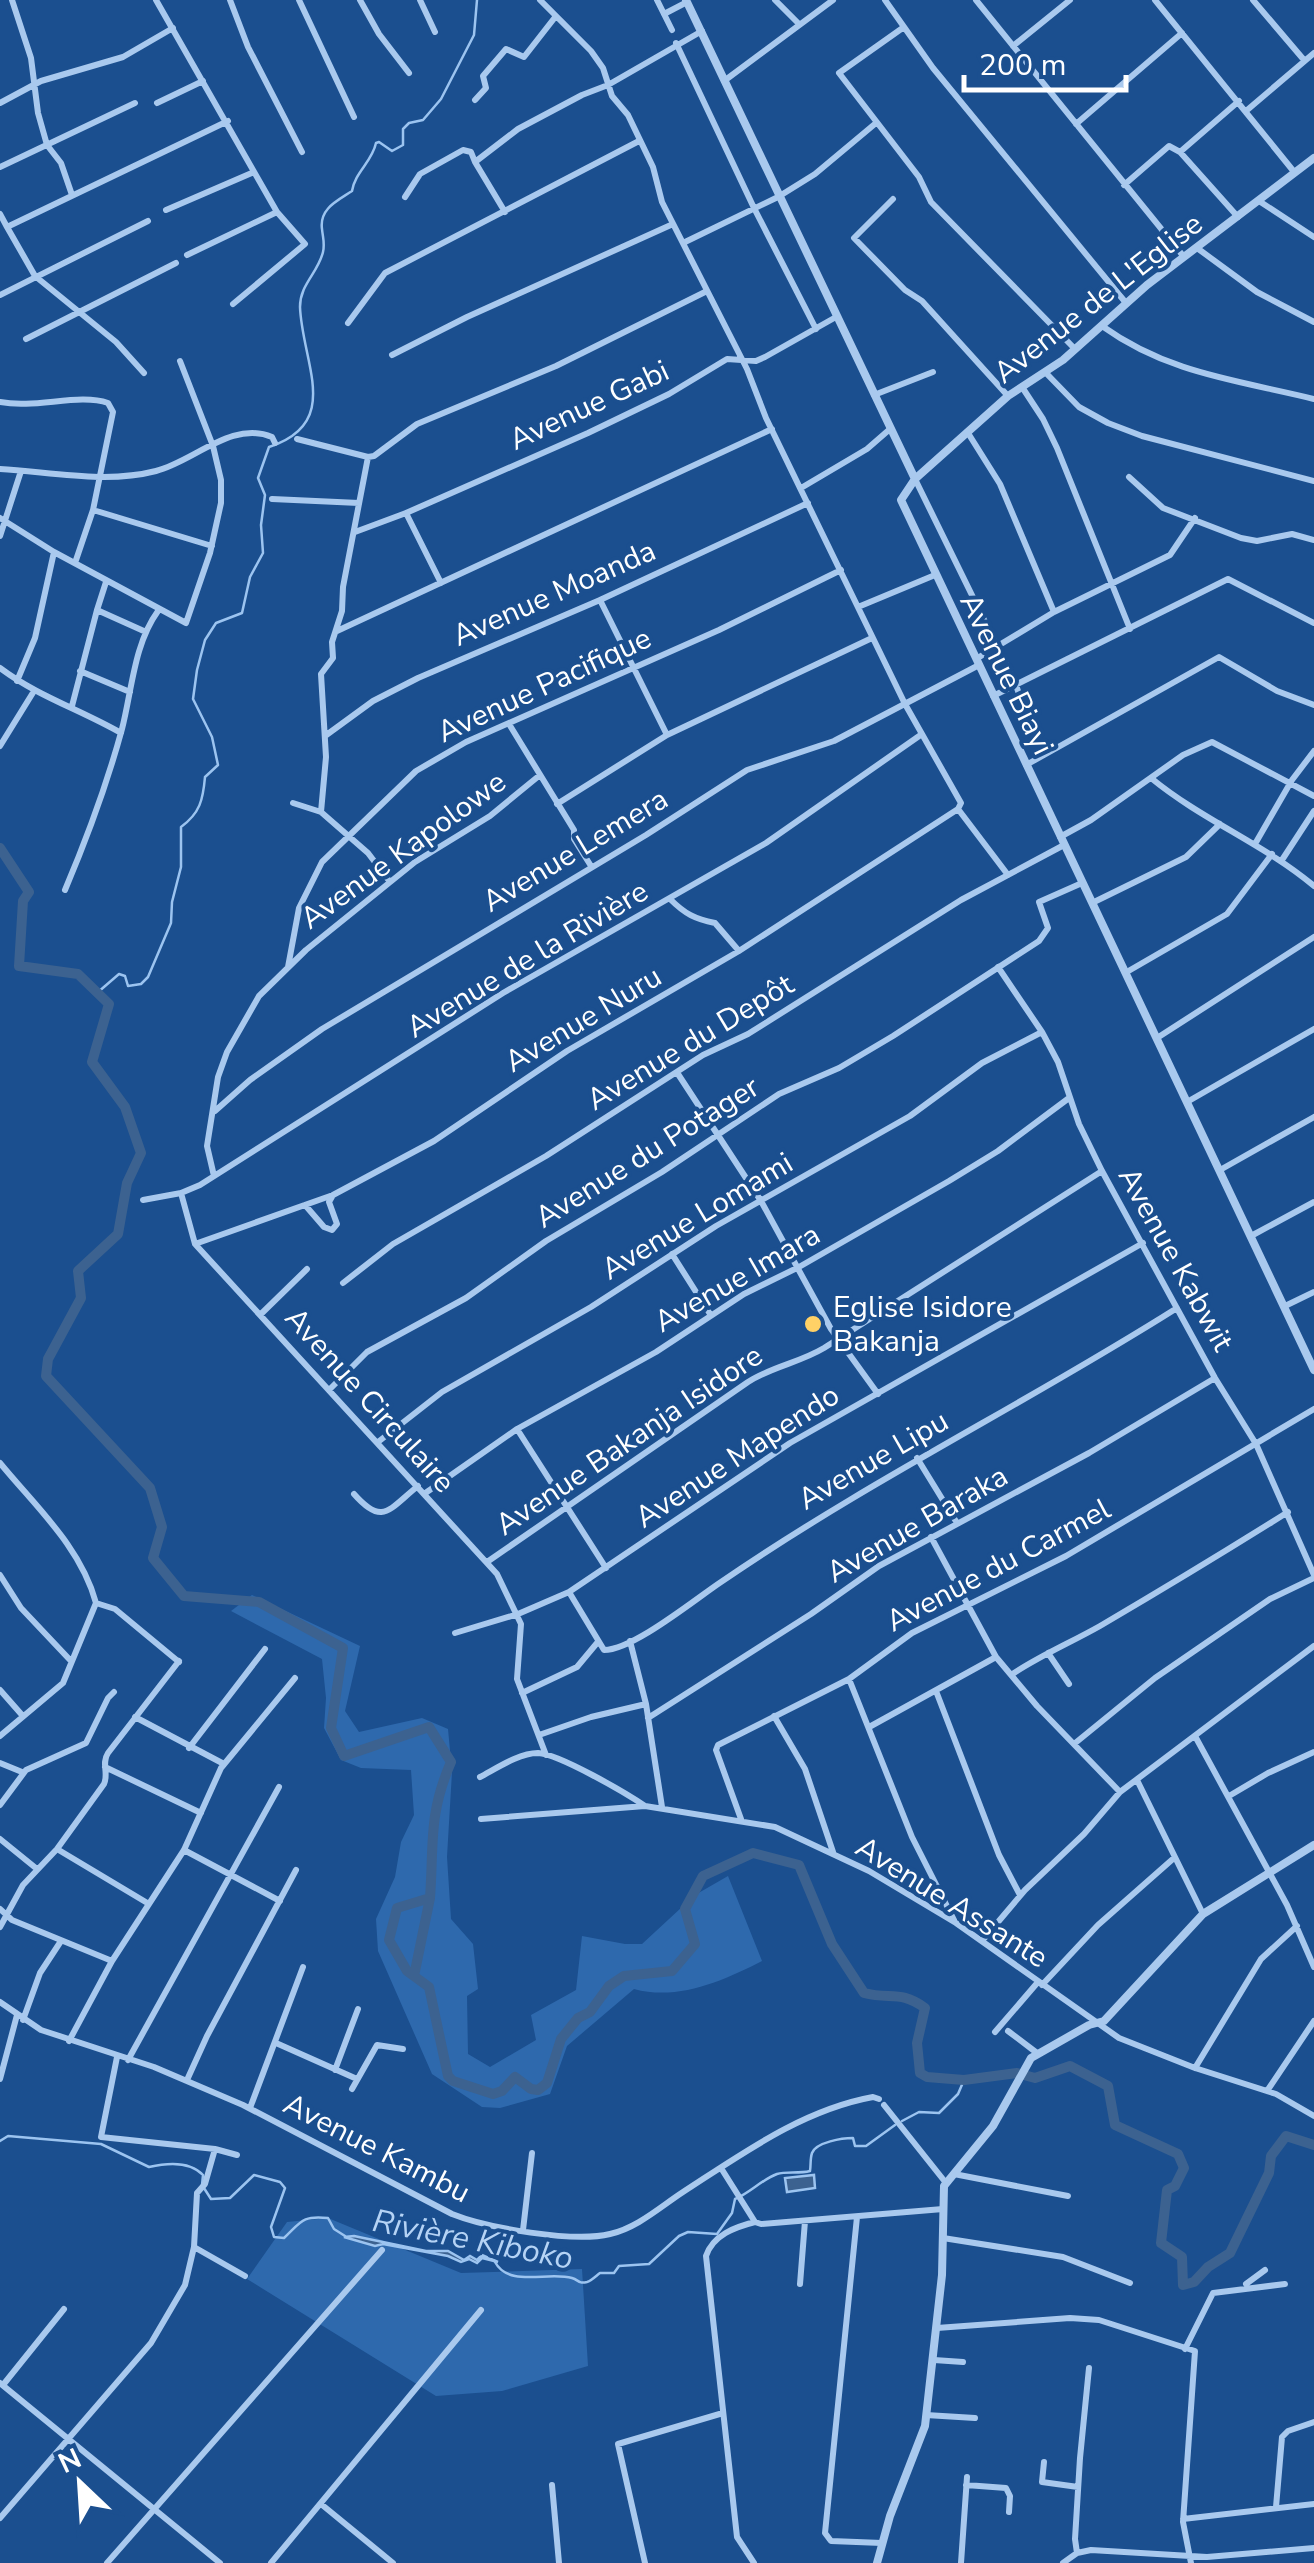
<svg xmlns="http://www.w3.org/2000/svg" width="1314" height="2563" viewBox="0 0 1314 2563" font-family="'Nunito Sans',sans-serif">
<rect width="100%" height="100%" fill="#1b4f8f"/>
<path fill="#2e69ad" d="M252 1595 360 1646 345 1711 359 1732 422 1718 448 1729 452 1772 447 1857 451 1919 473 1944 478 1989 467 1996 468 2054 490 2067 536 2040 531 2015 576 1990 582 1936 625 1944H642L695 1895 728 1876 762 1961C723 1981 678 2001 634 1989L567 2046 550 2094 500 2108 482 2107 432 2074 378 1951 376 1919 395 1877 401 1842 414 1815 411 1770 361 1768 341 1760 324 1728 326 1698 322 1659 231 1611Z
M328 2218 461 2273 582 2269 588 2366 502 2391 436 2396 247 2279 287 2222Z"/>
<path fill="#3c6290" stroke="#9cc4f0" stroke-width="2.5" d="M814 2175 815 2188 787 2192 785 2178Z
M354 2236 426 2251H448L464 2260 470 2256 477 2260 482 2255 498 2262 482 2258 477 2263 469 2259 461 2262 448 2256 383 2244 375 2246 344 2237Z"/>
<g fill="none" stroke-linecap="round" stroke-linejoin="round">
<path stroke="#9cc4f0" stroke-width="2.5" d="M97 993 119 974 125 976 128 986 141 984 148 977 171 923 172 902 181 867V827C200 813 203 800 205 777L218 765 212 737 193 699 197 670 205 640 216 623 242 613 250 577 263 553 261 525 265 495 258 478 269 447C343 423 302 363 300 307 300 284 318 273 323 252 325 243 323 239 322 229 319 208 339 200 352 191 355 172 372 162 376 143L379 142 392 151 403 145V129L409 123 423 120 441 99 474 35 477 0
M902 2121 919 2112 939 2113 958 2094 964 2080
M0 2141 8 2136 101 2144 149 2167C166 2163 190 2161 203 2175L202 2185 211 2199 230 2198 254 2175 280 2182 285 2188 271 2227 274 2237 284 2238C301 2222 302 2215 328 2218L334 2229 345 2236
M495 2262C509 2288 548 2271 572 2278 579 2280 578 2284 587 2282 591 2281 596 2276 600 2273H614L619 2266 649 2264 679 2236 688 2232 717 2234 732 2213 735 2199C750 2193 761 2180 777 2174 786 2171 799 2174 810 2171 811 2165 810 2159 812 2153 816 2142 843 2138 853 2138L855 2146H866L895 2125"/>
<path stroke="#3c6290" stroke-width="10" d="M0 848 29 892 23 901 19 966 78 974 109 1004 92 1062 125 1107 141 1153 127 1183 118 1234 78 1271 81 1298 48 1359 46 1376 150 1488 162 1527 153 1558 184 1596 259 1602 343 1648 331 1728 344 1756 429 1727 451 1762C428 1815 434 1844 430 1898L397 1908 389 1940 407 1971 429 1987 448 2076 453 2081 493 2094 502 2091 515 2077 531 2089 538 2090 547 2083 561 2039 578 2018 590 2012 609 1986 624 1976 672 1971 695 1944 685 1909 703 1876 753 1853 799 1865 832 1944 864 1993C891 2000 900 1990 925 2008L917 2043 920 2073 927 2077 964 2080 1017 2073 1035 2078 1070 2066 1108 2086 1115 2125 1178 2154 1184 2168 1175 2186 1167 2190 1161 2243 1182 2257 1183 2285 1194 2282 1208 2267 1230 2253 1269 2173 1271 2156 1286 2136 1314 2145
M414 1976 430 1898"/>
<path stroke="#a9c9ee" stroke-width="6" d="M12 0 31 58 38 113 47 145 61 163 72 195
M156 0 277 212 305 244 233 304
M230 0 248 47 302 152
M299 0 354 117
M360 0 379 34 409 73
M420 0 435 32
M540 0 591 51 603 68 612 96 628 115 653 167 662 202 747 369 766 418 905 704 961 803 958 809 1008 875
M657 0 672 30
M775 0 799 24
M885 0 933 68 1126 303
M976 0 1184 257
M1155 0 1295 173
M1253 0 1304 60
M664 14 687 2
M904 27 839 73 919 177 931 202 1075 349
M676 43 754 208 816 329
M1013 46 1070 0
M724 81 833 0
M475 100 486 88 483 76 506 49 524 57 556 16
M0 103 41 81 123 57 173 28
M157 103 203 81
M1246 111 1314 53
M1076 124 1182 33
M1180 152 1238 217
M0 167 135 103
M1124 185 1169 146 1180 152 1239 101
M405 197 420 174 463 150 471 152 475 162
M893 199 854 238 905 290 922 301 1008 396
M1259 201 1314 237
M166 210 254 172
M505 212 475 162 518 129 582 95 608 85 702 31
M0 214 7 227 228 121
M7 227 35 276 116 342 144 373
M683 243 778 197 815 174 876 123
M1197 248 1257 292 1314 322
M187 255 277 212
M0 295 148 221
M348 323 385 273 639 141
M1102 326C1169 374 1237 380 1314 399
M26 339 176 263
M392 355 467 317 673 224
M1045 372 1079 407 1108 423 1142 436 1314 481
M1022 387 1043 419 1057 448 1130 629
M874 395 933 372
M0 402C35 409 79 393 108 403L113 412 93 510 212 546
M968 433 1000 484 1054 612
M297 439 368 457 374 456 417 424 556 366 705 292
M0 469C51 472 106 484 156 471 193 462 232 420 272 437L275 443
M1129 477 1163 508 1241 538 1257 541 1292 534 1314 540
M915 479 1016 685 1036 745
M801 488 867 449 890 429
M272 499 359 503
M406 513 441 583
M0 518 54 552 186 623 210 553 221 503V480L213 446 180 361
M355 532 406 513 588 433 669 394 727 359 756 361 765 357 836 317
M0 536 21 471
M75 563 93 510
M106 582 97 610 146 632
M600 600 667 735
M858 607 935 575
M337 631 772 429
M976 659 1054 612 1170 555 1195 518
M0 668C37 696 81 710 121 733
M80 671 130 692
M17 681 35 638 54 552
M993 696 1228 579 1314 623
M72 706 97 610
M509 724 574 830V839L591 866
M325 736 373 701 418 678 600 600 808 503
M0 746 34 691
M1026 765 1219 657 1277 691 1314 705
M1151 778C1202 820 1264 844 1314 886
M293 803 321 812 368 853 390 882
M557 804 667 735 872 638
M321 812 326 757 321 674 333 658 332 642 342 611 343 587 368 457
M1060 837 1091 820 1183 755 1212 742 1314 796
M1255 844 1292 780 1314 751
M1282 860 1314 811
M65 890C87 838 107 784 122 729 132 690 134 644 158 611
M670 899C685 914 695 919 715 923L739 951
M1092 903 1186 857 1220 824
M288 967 299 908 322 862 416 771 466 742 719 630 841 570
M998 967 1042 1032 1058 1062 1079 1124 1102 1171 1215 1378 1256 1444 1314 1575
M1125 973 1227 914 1272 854
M1157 1038 1314 937
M678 1074 761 1201 831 1329 878 1394
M1187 1102 1314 1029
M215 1111 250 1080 322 1029 646 835 747 770 834 741 979 665
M1220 1170 1314 1117
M214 1176 207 1146 218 1077 227 1052 259 996 306 950 415 862 490 816 540 775
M181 1193 195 1244 497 1574 521 1624 517 1679 546 1755
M143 1200 181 1193 200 1185 503 993 766 843 922 734
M305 1205 324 1227 332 1230 337 1224 329 1202 333 1195
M1251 1236 1314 1202
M195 1244 333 1195 434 1141 567 1051 739 951 958 809
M672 1254 710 1314
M343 1283 393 1244 546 1156 703 1055 748 1034 961 900 1064 845
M1285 1306 1314 1292
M261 1314 307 1269
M330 1389 367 1352 466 1298 546 1241 662 1172 779 1094 839 1068 893 1036 1039 941 1048 928 1039 902 1082 883
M517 1429 606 1568
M378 1442 442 1392 591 1307 716 1226 910 1116 982 1063 1042 1032
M917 1458 957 1523
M0 1463C36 1507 81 1547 96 1603L63 1683 0 1736
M354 1494C383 1527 389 1509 418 1486
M424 1494 517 1429 656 1352 744 1294 799 1267 949 1181 998 1151 1069 1098
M931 1537 996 1657 1037 1706 1120 1792
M487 1562 748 1382C773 1366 799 1363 824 1348L1102 1171
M0 1575 21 1608 71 1661
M569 1592 604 1650C633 1650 694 1600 721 1582 868 1481 1027 1403 1177 1308
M96 1603 115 1609 179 1662
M455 1633 518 1614 569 1592 790 1443 1143 1243
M630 1641 646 1704 662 1807
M1048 1653 1069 1684
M1011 1675C1039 1656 1070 1643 1100 1626 1163 1589 1226 1551 1288 1512
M849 1679 912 1837 954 1920
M0 1690 22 1715
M936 1691 999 1855 1020 1895
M522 1693 577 1667 597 1643
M774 1716 805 1769 833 1852
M135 1717 224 1764
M648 1718 811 1614 879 1566 1089 1453 1215 1378
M871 1726 996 1657
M539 1735 591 1717 646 1704
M1195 1736 1287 1905 1314 1967
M1074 1744 1155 1678 1270 1599 1314 1578
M189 1748 265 1649
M0 1763 22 1772
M105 1767 201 1813
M480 1777C497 1768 519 1753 538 1753 559 1754 626 1793 645 1806
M1137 1780 1203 1914
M1229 1796 1268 1773 1314 1752
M0 1805 26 1770 86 1743 108 1698 114 1692
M481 1819 645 1806 775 1827 869 1871 956 1923 1119 2038 1195 2068 1276 2094 1314 2116
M741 1819 716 1750 718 1745 849 1679 912 1633 1066 1556 1314 1409
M0 1839 37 1869
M57 1849 149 1904
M184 1850 280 1901
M0 1909 12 1920 112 1961
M0 1927 23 1885 57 1849 104 1784C109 1773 101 1764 108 1753L179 1661
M982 1941 1025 1890 1084 1834 1120 1792 1314 1646
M1042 1985 1098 1925 1174 1858
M0 2002 41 2030 154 2067 243 2105 452 2214C487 2228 574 2243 610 2234 637 2228 660 2207 683 2192 742 2154 802 2110 873 2097L879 2099
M23 2020 40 1973 61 1941
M1008 2031 1037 2053
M995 2032 1038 1982
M69 2041 112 1961 184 1850 221 1768 295 1678
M276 2043 357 2079
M117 2057 101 2137 215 2149 237 2155
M128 2060 279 1787
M1195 2068 1261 1959 1297 1926
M335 2070 358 2009
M0 2079 17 2015
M187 2080 207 2036 296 1870
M352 2089 377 2045 403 2049
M1267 2091 1314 2021
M884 2105 946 2183
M250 2108 303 1967
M721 2168 755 2222 761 2224 943 2209
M954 2174 1068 2196
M857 2217 825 2533 831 2541 882 2543
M523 2230 532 2153
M943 2238 1063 2257 1130 2283
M194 2247 245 2276
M800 2284 805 2221
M1246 2284 1265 2270
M937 2328 1070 2318 1099 2320 1195 2351 1183 2522 1191 2563
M1185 2349 1213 2293 1285 2284
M934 2360 963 2362
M0 2383 220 2563
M3 2385 64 2309
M926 2415 975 2418
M1044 2462 1042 2482 1078 2487
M552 2485 559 2563
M966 2485 1006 2488 1010 2496 1009 2512
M321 2504 393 2563
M1276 2507 1282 2437 1288 2431 1314 2422
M0 2518 151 2343 185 2285 194 2247 197 2193 205 2184 215 2149
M1183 2519 1314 2504
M1077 2553 1075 2539 1080 2458 1089 2368
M107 2563 382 2250
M271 2563 481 2310
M645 2563 618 2444 723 2413
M754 2563 737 2537 706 2256C713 2235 735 2227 755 2222
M961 2563 967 2477
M1063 2563 1077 2553 1091 2550 1207 2557 1314 2548"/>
<path stroke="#a9c9ee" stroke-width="8" d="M686 0 915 479
M1314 158 1147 285 1063 360 1008 396 915 479 901 500 1314 1370
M877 2563 890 2516 925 2426 942 2275 944 2186 993 2126 1031 2058 1089 2025 1104 2021 1203 1914 1314 1845"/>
</g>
<circle fill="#ffd166" stroke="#1b4f8f" stroke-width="4" cx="813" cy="1324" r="10"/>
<g text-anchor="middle" stroke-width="8" stroke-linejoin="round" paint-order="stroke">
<g font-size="30" fill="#fff" stroke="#1b4f8f">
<text transform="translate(1098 298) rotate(-38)" y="10">Avenue de L'Eglise</text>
<text transform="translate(589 405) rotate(-25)" y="10">Avenue Gabi</text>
<text transform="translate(554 593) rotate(-24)" y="10">Avenue Moanda</text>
<text transform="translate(1007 674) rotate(64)" y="10">Avenue Biayi</text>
<text transform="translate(544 685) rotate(-25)" y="10">Avenue Pacifique</text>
<text transform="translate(403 850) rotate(-36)" y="10">Avenue Kapolowe</text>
<text transform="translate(575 850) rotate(-31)" y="10">Avenue Lemera</text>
<text transform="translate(527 959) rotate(-31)" y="10">Avenue de la Rivière</text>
<text transform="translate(583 1019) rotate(-31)" y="10">Avenue Nuru</text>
<text transform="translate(690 1042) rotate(-31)" y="10">Avenue du Depôt</text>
<text transform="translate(647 1152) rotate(-32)" y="10">Avenue du Potager</text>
<text transform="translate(697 1216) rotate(-31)" y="10">Avenue Lomami</text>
<text transform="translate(1176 1259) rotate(61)" y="10">Avenue Kabwit</text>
<text transform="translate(737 1278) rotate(-30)" y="10">Avenue Imara</text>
<text transform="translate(370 1400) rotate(48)" y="10">Avenue Circulaire</text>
<text transform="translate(629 1440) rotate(-34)" y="10">Avenue Bakanja Isidore</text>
<text transform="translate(737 1456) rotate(-33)" y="10">Avenue Mapendo</text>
<text transform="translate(873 1460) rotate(-30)" y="10">Avenue Lipu</text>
<text transform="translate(917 1524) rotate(-30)" y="10">Avenue Baraka</text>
<text transform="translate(998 1565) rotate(-28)" y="10">Avenue du Carmel</text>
<text transform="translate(952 1902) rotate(32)" y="10">Avenue Assante</text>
<text transform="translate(377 2148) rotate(27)" y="10">Avenue Kambu</text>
</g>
<g font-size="30" fill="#fff" stroke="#1b4f8f" text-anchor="start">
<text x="833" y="1317">Eglise Isidore<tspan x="833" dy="34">Bakanja</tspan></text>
</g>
<g font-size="32" font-style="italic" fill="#b5d3f5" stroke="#1b4f8f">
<text transform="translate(473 2239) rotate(11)" y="11">Rivière Kiboko</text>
</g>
</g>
<g transform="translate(80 2483) rotate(335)" stroke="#1b4f8f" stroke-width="8" paint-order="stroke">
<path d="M0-8L18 38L0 25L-18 38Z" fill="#ffffff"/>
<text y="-15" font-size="28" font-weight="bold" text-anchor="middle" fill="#ffffff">N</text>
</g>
<path d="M964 75v15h162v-15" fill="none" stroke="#ffffff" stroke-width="5"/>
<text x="979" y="75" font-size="30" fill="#ffffff" stroke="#1b4f8f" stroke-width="8" paint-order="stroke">200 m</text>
</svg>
